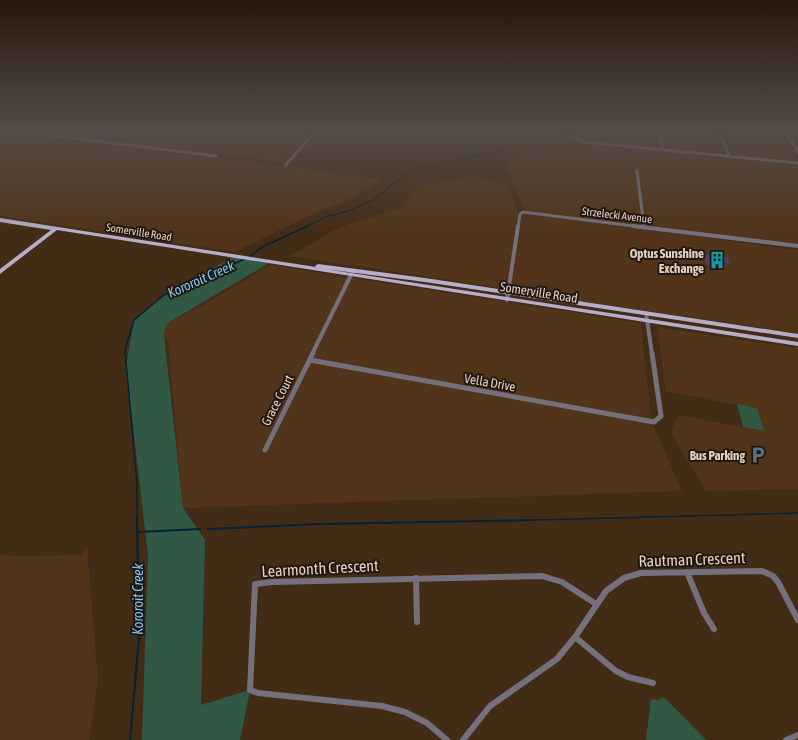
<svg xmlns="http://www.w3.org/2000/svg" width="798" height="740" viewBox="0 0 798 740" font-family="'Asap Condensed',sans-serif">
<rect width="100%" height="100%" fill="#432c16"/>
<path fill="#513419" d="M9 129H312L282 162Z
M569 129H653L657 145 652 147 584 140 575 136Z
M662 129H713L723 152 718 154 672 149 667 146Z
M722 129H779L797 159 793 161 739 156 733 153Z
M0 132 290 167 380 179 377 184 370 188 350 199 311 215 235 252 153 240 155 235 144 233 136 237 0 216Z
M563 134 572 140 587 144 798 166V245L526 212 513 185 506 163 525 149 536 150Z
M477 176 508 187 518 211 507 289 290 256 338 228 403 207 417 186Z
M522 213 798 250V333L511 291Z
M270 265 641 323 651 420 682 491 183 508 168 342 164 335 166 324 203 305Z
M657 327 798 348V489L706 491 670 432 679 415 763 431 757 408 666 392Z
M87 548 98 680 89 740H0V553L14 556 82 555Z"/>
<path fill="#315845" d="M233 257 269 263 166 324 164 335 183 508 205 540 201 705 250 690 240 740H142L148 555 126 366 134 320 164 295Z
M737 404 757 408 764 431 743 427Z
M664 697 706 740H646L651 699 658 700Z"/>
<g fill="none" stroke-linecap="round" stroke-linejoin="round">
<path stroke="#002339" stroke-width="1" d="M305 227 326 217 349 211 375 199 411 170 496 152 509 143 517 129"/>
<path stroke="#002339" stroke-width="1.5" d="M248 258 262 247 308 226
M137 521V484L125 350 134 320 164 295 245 259
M500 521 798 513"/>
<path stroke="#002339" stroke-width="2" d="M208 529 321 524 536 520
M138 532 200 529
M130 740 139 638 137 520"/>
</g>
<path fill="#4e3a64" d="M703 254 728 257 730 264 724 263 726 267H720L722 271 713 270 712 266 706 265Z"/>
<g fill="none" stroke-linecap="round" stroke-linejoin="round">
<path stroke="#74707e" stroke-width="3" d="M0 129 216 156
M565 129 570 137 584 142 798 163
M658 129 663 150
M718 129 730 157
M783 129 798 152
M286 165 317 129
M637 171 644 227
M518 227 520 214 523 212 641 227"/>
<path stroke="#74707e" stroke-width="4" d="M633 226 798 246
M507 300 518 226
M646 313 652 354
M312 354 353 271"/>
<path stroke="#74707e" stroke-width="5" d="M310 360 654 422 661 416 652 353
M265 450 313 353"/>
<path stroke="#74707e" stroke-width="6" d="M687 572 704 613 714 629
M416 578 417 622
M575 637 616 671 628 677 653 683
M447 740 427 723 405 712 382 706 258 693 250 690 255 584 272 582 542 576 562 582 596 604
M463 740 490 706 557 659 575 637 606 591 624 578 641 573 762 571 773 576 778 582 798 620
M786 740 798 735"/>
<path fill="#b5adc9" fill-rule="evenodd" d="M0 218 316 267 315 266 318 264 425 278 798 334V338L425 282 325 269 798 342V346L57 230 0 274V269L51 230 0 222Z"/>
</g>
<linearGradient id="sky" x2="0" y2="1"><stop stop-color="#25180c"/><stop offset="0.56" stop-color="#554b47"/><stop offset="1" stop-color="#554b47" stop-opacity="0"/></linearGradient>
<rect width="798" height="232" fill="url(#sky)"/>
<defs>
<g id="building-bare" transform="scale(1.38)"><path d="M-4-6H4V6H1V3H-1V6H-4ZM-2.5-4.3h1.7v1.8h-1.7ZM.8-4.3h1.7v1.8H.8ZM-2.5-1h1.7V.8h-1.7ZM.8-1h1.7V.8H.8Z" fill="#0f9aa8" stroke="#22170e" stroke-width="2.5" paint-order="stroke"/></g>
<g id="parking-bare" transform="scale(1.38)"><path d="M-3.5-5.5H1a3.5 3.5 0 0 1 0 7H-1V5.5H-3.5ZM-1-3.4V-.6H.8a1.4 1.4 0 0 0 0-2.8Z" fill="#5c6f8a" stroke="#22170e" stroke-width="2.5" paint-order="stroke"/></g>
</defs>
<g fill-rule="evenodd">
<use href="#building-bare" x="717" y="260"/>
<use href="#parking-bare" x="758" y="455"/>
</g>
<g text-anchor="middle" stroke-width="4" stroke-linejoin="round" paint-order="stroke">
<g font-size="11" fill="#e0d1c4" stroke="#22170e">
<text transform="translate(617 215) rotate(7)" y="4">Strzelecki Avenue</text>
<text transform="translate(139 232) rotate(9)" y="4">Somerville Road</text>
</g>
<g font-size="13" font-weight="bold" fill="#e0d1c4" stroke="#22170e" text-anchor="end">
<text x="704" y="258">Optus Sunshine<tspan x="704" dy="15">Exchange</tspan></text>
<text x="745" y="460">Bus Parking</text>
</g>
<g font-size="13" fill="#e0d1c4" stroke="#22170e">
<text transform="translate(539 292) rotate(9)" y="5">Somerville Road</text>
<text transform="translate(490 382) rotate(10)" y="5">Vella Drive</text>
<text transform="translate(277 400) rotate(-63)" y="5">Grace Court</text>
</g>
<g font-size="14" font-style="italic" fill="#7ec7fa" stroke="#22170e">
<text transform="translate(201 279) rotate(-24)" y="5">Kororoit Creek</text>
<text transform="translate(138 599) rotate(-90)" y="5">Kororoit Creek</text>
</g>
<g font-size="16" fill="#e0d1c4" stroke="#22170e">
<text transform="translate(692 559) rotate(-2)" y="6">Rautman Crescent</text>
<text transform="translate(320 568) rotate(-3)" y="6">Learmonth Crescent</text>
</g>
</g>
</svg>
